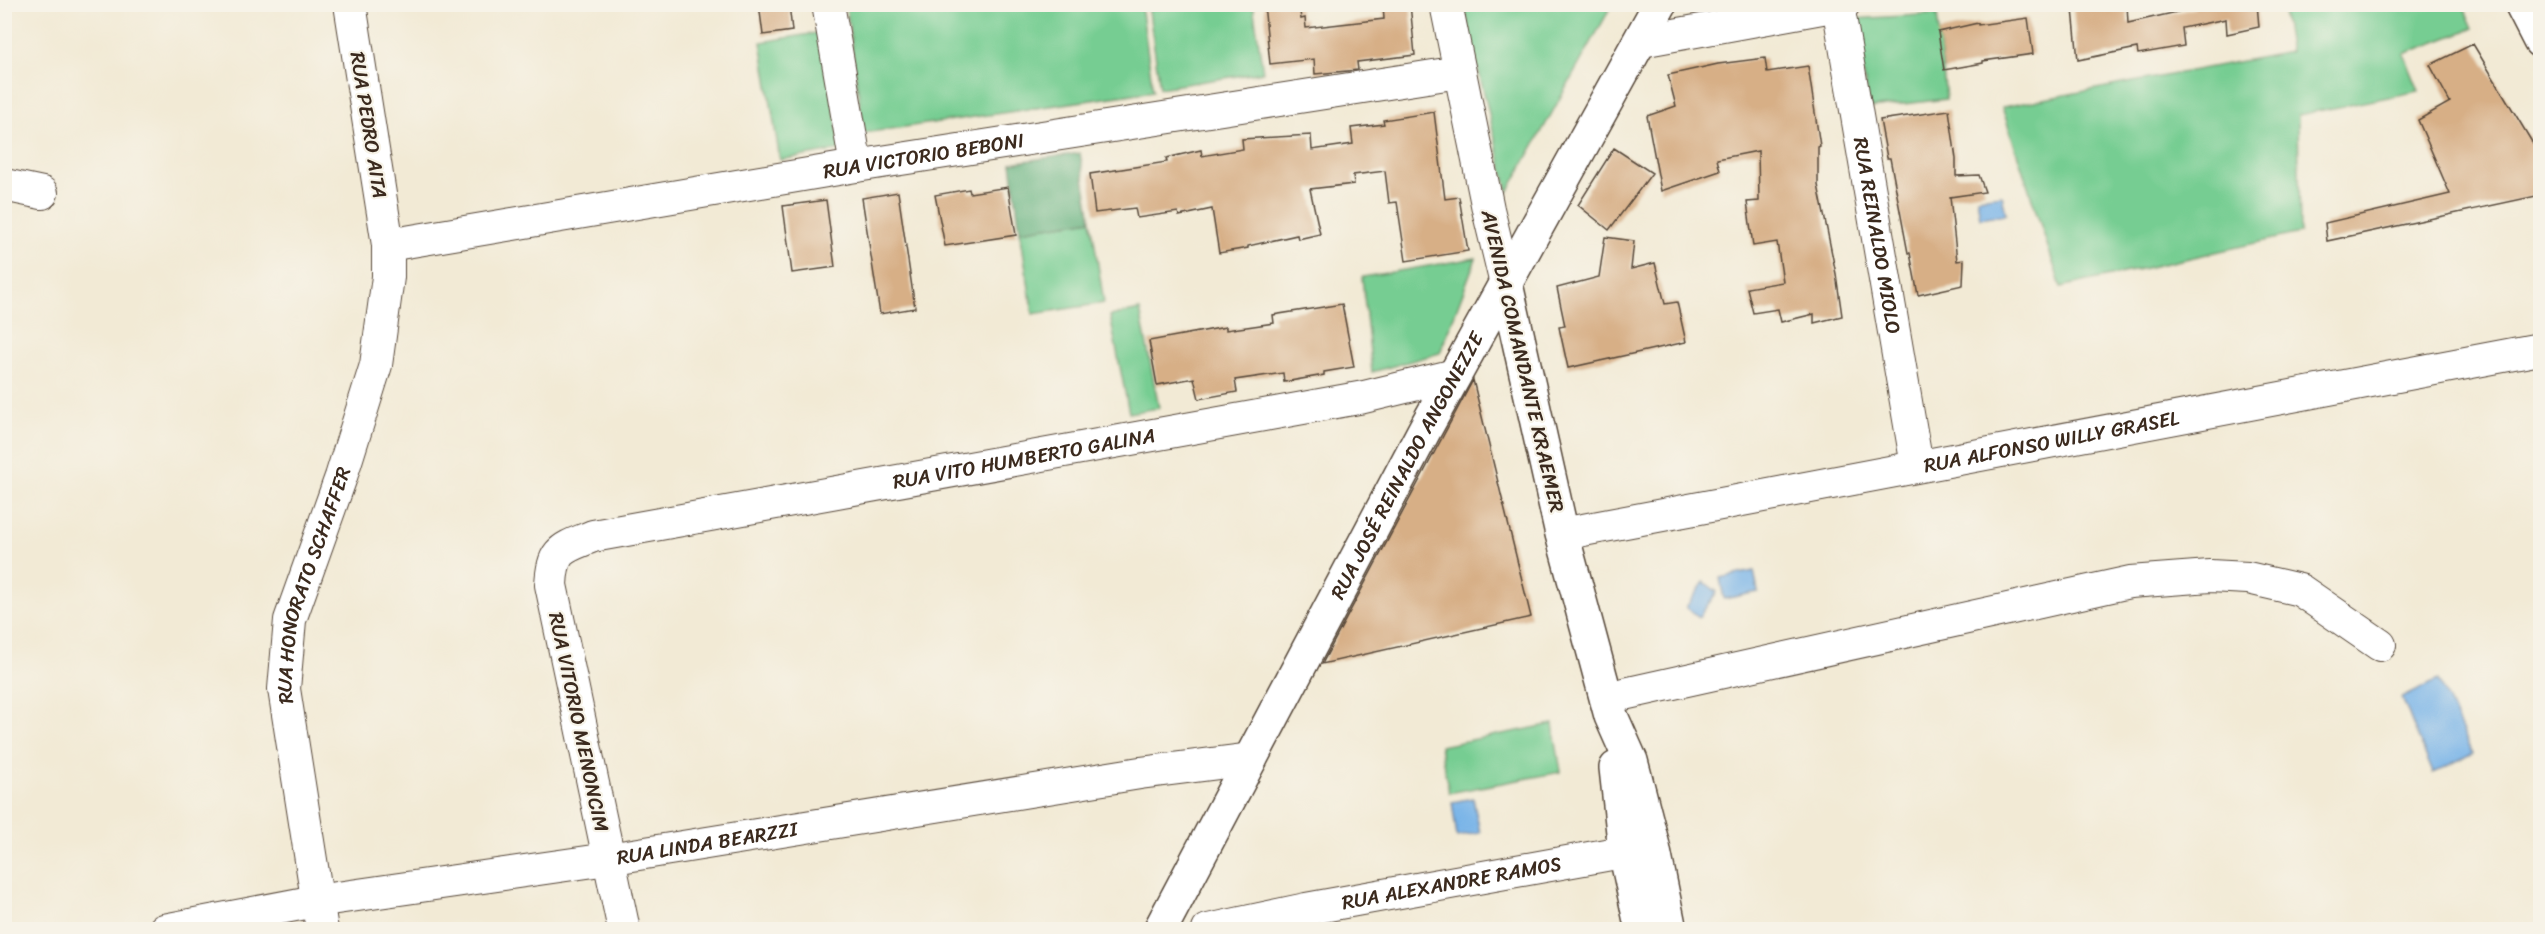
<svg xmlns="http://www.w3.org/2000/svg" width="2545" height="934" viewBox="0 0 2545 934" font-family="Sriracha,sans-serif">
<rect width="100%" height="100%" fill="#f7f3e8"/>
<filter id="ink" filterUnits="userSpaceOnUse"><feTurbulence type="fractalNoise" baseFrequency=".0167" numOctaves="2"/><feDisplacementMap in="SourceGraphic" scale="12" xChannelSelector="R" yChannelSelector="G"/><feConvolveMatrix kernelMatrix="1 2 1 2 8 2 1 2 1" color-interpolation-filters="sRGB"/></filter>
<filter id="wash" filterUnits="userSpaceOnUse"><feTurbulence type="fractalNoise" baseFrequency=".008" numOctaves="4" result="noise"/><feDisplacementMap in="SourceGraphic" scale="24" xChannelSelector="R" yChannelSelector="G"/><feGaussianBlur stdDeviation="1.35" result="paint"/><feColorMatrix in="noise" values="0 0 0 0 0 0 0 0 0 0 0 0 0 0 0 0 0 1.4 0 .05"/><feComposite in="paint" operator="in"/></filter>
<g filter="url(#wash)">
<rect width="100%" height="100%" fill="#f2ead5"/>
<path fill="#76cd92" stroke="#587c58" stroke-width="1.5" d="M846 5H1141L1153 91 864 133Z
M1148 5H1253L1263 72 1160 88Z
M1464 5H1612L1508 192 1475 56Z
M2282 5H2463L2473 28 2404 54 2419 91 2298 115 2300 233 2061 287 2002 107 2290 52Z
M1937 14 1946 99 1870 108 1853 19Z
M822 32 841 150 780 160 761 42Z
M1091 220 1104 303 1033 314 1020 231Z
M1476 258 1440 353 1372 372 1362 277Z
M1140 310 1159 408 1129 413 1110 316Z
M1553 724 1561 772 1449 793 1440 746Z"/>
<path fill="#60b07c" stroke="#4e6d4d" stroke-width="1.5" d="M1080 153 1091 220 1020 231 1011 163Z"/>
<path fill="#76b2e8" stroke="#586e83" stroke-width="1.5" d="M2002 195 2006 214 1980 218 1977 198Z
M1754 571 1758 592 1724 599 1720 578Z
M1704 582 1717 592 1699 617 1686 607Z
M2438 680 2473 753 2433 773 2402 698Z
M1473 798 1480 833 1457 837 1452 802Z"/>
<g id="blocks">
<path fill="#d7af86" d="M759 4H789L792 31 763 35Z
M1264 4H1299L1301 19 1305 18 1306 28 1384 19 1383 4H1410L1415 55 1357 62 1358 70 1315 74 1314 59 1270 64Z
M2097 4H2127L2128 23 2195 8 2194 4H2257L2259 27 2227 34 2226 19 2182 28 2184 46 2138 54 2137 48 2078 60 2073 9Z
M2028 18 2033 54 1983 61V63L1944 70 1938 32 1978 23V25Z
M2473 44 2541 157V195L2327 241 2325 223 2450 194 2418 120 2450 102 2430 65Z
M1765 58 1767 72 1808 66 1820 146 1818 147V185L1836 274 1842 316 1814 323V314L1781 322 1778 309 1753 313 1747 288 1783 282 1777 242 1753 246 1747 202 1759 201 1758 151 1717 159 1720 171 1661 191 1647 116 1676 106 1668 75 1718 64Z
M1949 110 1956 159V176L1979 175 1985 192 1950 197 1957 261 1964 260 1963 285 1918 295 1910 253H1908L1890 158H1887L1880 120Z
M1434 112 1445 199 1459 197 1468 251 1406 261 1397 202 1389 203 1385 171 1353 175 1354 184 1310 189 1320 234 1298 239 1297 235 1248 246V248L1219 253 1212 209 1179 216 1178 212 1137 218 1135 208 1095 213 1090 174 1167 162 1166 158 1201 150 1202 156 1243 149 1242 139 1311 135 1312 150 1353 144 1351 128 1384 124 1383 120Z
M1614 148 1652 173 1609 230 1578 205Z
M1008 187 1016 235 945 246 935 195 969 189 970 193Z
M898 192 915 308 880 314 862 198Z
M826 200 835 267 792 273 783 206Z
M1605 237 1634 241 1631 269 1655 263 1665 304 1677 302 1686 342 1568 368 1559 327 1565 326 1557 288 1599 277Z
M1342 304 1354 367 1324 372V375L1284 382 1283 373 1235 380 1237 392 1199 399 1194 378 1157 385 1149 341 1226 327V330L1274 323 1273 315Z
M1473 380 1531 617 1322 664 1442 438Z"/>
</g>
</g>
<g filter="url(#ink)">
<use href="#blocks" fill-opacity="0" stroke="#564739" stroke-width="1.5"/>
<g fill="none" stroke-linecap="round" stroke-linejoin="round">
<g stroke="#564739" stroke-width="34">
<g id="minor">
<path d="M828 4 856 166"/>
<path d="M1446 4 1488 209 1506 284"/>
<path id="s1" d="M1838 5 1917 466"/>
<path d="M1641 41 1844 4"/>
<path d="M4 185 42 193"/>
<path id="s2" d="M388 245 856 166 1459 72"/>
<path id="s3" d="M1562 534 2540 349"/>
<path d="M1606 698 2130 582 2210 576 2248 578 2300 590 2380 645"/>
<path id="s4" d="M164 930 316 901 608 859 1140 773 1251 759"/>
<path id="s5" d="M322 930 284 689 290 620 341 477 376 365 388 277V245L350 4"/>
<path id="s6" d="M624 930 551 585C553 548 562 549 593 536L1364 397 1455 375"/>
<path id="s7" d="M1208 930 1306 909 1650 847"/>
</g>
</g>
<g stroke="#564739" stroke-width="36">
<g id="major">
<path d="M2521 4 2540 41"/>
<path d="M1506 284 1562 534 1611 716 1631 761 1653 846 1670 930"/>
<path d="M1616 768 1625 851 1642 930"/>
<path id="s8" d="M1160 930 1425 429 1660 4"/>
</g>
</g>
<use href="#minor" stroke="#fff" stroke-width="32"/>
<use href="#major" stroke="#fff" stroke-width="33"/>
</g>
</g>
<g text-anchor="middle" stroke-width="4.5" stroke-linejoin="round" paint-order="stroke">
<g font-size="20" fill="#3b2a1e" stroke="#f7f3e8">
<text transform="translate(369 125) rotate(81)" y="7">RUA PEDRO AITA</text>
<text dy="7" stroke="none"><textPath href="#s2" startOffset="543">RUA VICTORIO BEBONI</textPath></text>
<text dy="7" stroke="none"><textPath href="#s1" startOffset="234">RUA REINALDO MIOLO</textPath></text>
<text transform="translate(1523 361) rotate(77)" y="7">AVENIDA COMANDANTE KRAEMER</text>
<text dy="7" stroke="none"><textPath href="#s3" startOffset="498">RUA ALFONSO WILLY GRASEL</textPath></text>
<text dy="7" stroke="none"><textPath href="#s6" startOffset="862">RUA VITO HUMBERTO GALINA</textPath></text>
<text dy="7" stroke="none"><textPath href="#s8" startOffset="526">RUA JOSÉ REINALDO ANGONEZZE</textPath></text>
<text dy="7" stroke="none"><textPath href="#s5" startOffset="352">RUA HONORATO SCHAFFER</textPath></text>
<text transform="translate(579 722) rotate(78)" y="7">RUA VITORIO MENONCIM</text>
<text dy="7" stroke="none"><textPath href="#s4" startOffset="550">RUA LINDA BEARZZI</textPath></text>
<text dy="7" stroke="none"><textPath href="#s7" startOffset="248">RUA ALEXANDRE RAMOS</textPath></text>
</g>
</g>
<rect width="2545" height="934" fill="none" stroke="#f7f3e8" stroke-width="24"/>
</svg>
